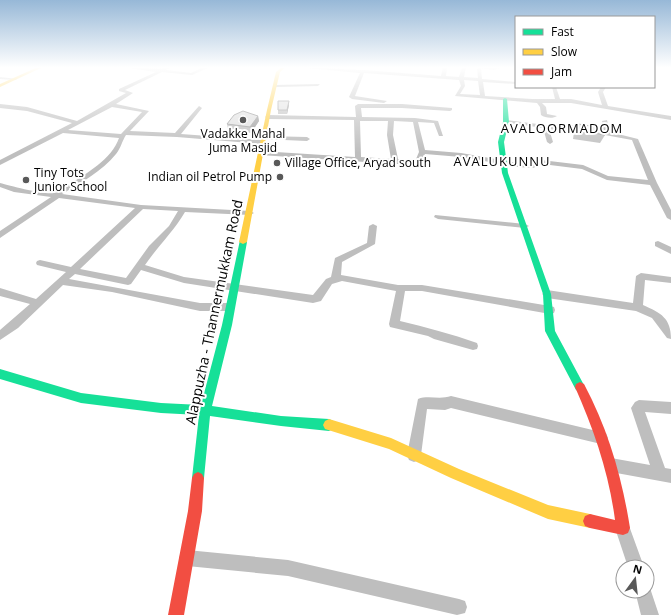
<svg xmlns="http://www.w3.org/2000/svg" width="671" height="615" viewBox="0 0 671 615" font-family="'Open Sans',sans-serif">
<rect width="100%" height="100%" fill="#fff"/>
<g fill="none" stroke-linecap="round" stroke-linejoin="round">
<path fill="#bebebe" fill-rule="evenodd" d="M122 67 160 69 171 67 166 70 191 73 204 67H210L192 75 162 72 125 90 133 93 116 104 149 111 130 131 175 133 199 106 202 108 181 134 263 140 266 142 263 144 177 137 126 135C122 141 121 148 116 154 102 171 81 183 62 194L141 205 250 211 254 213 250 215 185 212C174 231 158 246 145 265L184 277 313 295 326 279 331 277 335 258 367 243 369 226 373 224 377 226 375 244 342 262 341 275 398 285H422L550 306 554 307 555 310 554 313 550 314 422 291H405L400 321C426 327 451 334 477 343L478 346 477 349 473 350 434 339 428 336 390 327 389 324 396 291 342 281 332 284 321 301 313 303 184 283 141 270 131 284 128 285 75 274 69 279 200 303H230L235 307 230 311H200L112 292 63 285 18 328 0 340V330L30 304 0 296V288L36 299 66 272 37 265 36 263 37 261 40 260 71 267 135 208 59 198 0 238V231L51 197 14 192 0 187V183C11 186 45 195 54 193 59 192 64 187 68 185 86 174 112 159 119 138L63 133 0 165V160L72 123 27 111 0 108V104L27 107 77 121 126 93 119 91V89L156 72ZM112 107 142 112 121 134 68 130ZM143 209 178 211 169 226 149 246 126 278 80 269Z
M296 67 363 70 441 76 443 67H447L446 76 459 77 462 67H466L464 77 478 78 477 69 479 67H501L494 70 481 68 482 79 516 82V84L483 82 485 96 532 99H555L552 87H556L560 99H571L602 105 598 92 601 87H606L603 92 608 106 671 116V120L571 103H542L546 107 547 114 557 116C553 119 545 118 541 115L540 107 537 103 455 96 461 86 459 80 364 73 355 96 387 101 384 103 352 99 349 97 360 73ZM464 80 478 81 480 95 460 94 465 86Z
M0 77 17 79 15 80 0 79Z
M320 84 318 86 275 87 273 86 275 85Z
M358 104H402L452 108V110L450 111 402 108H361L362 117 415 118 438 121 443 136H439L434 123 418 122 425 150 461 153 518 163 532 164 541 160 583 165 608 176 648 180 632 140 567 128 564 131 549 129 553 142 550 144 547 142 543 128 503 122 506 120 561 127 562 125 566 124 604 131 602 121 607 120 610 132 638 139 657 183 671 210V220L667 218 650 185 607 180 582 169 542 164 533 168 518 167 461 157 425 154 421 161 412 164H395L260 155 257 153 260 151 355 157 354 120 268 119 265 117 268 115 356 117 355 106ZM360 121H388L387 135 391 159 361 157ZM394 121 413 122 419 152 416 159H398L393 135Z
M264 136 307 137 310 139 307 141 262 139V137Z
M435 215 525 224 529 226 525 228 438 219 434 217Z
M658 241 671 247V254L655 246V242Z
M641 273 671 277V283L645 280 643 305C661 313 671 318 671 339L667 338 652 318 636 311 547 298 542 294 547 290 633 303 636 276Z
M451 396 601 432 606 433 608 438 606 443 601 444 451 408 445 410 427 409 421 455 419 460 414 462 409 460 407 455 418 399C428 395 440 400 451 396Z
M639 400 671 402V414L645 412 665 468 671 469V483L611 472 606 470 604 465 606 460 611 458 650 465 631 408 635 402Z
M623 520 628 523 644 567H628L615 528 618 523Z
M187 550 288 560 459 599 465 601 467 607 465 613 457 615 288 576 187 566 181 564 179 558 181 552Z
M647 584 651 591 659 615H641L635 591H647Z"/>
<path fill="#16e098" fill-rule="evenodd" d="M505 98 507 99 509 122 504 142 508 173 551 294 555 331 585 387 584 390 580 392 576 390 545 331 543 294 502 173 498 142 503 122V99Z
M240 240H246L247 242 232 325 212 406 281 416 329 419 333 421 335 425 333 429 329 431 281 426 210 416 204 478 202 482 198 484 194 482 192 478 199 415 161 413 81 403 0 379V369L81 393 161 403 201 405 222 325Z"/>
<path fill="#ffcf43" fill-rule="evenodd" d="M38 67H43L0 87V84Z
M282 67H286L280 72 271 110 247 242 243 244 239 242 267 110 276 72Z
M329 419 391 438 459 469 548 505 590 514 595 516 597 521 595 526 590 528 548 519 451 478 389 449 325 429 323 425 325 421Z"/>
<path fill="#f24e42" fill-rule="evenodd" d="M580 382 584 384C608 429 622 477 630 528L628 533 623 535 590 528 585 526 583 521 585 516 590 514 615 520C609 473 594 430 575 387L576 384Z
M198 472 202 474 204 478 202 511 184 615H168L188 511 192 478 194 474Z"/>
</g>
<path fill="#c0c0c0" d="M289 105 287 114H278V110Z
M258 116 259 121 251 133 228 129 227 124Z
M578 124 605 135 600 143 573 139 574 132Z"/>
<path fill="#9c9c9c" d="M289 101V105L287 114V110Z
M258 116 259 121 251 133 250 127Z"/>
<path fill="#dfdfdf" stroke="#9c9c9c" d="M278 101H289L287 110H278Z
M243 111 258 116 250 127 227 124 234 115Z
M578 124 604 128 605 135 577 130Z"/>
<linearGradient id="sky" x2="0" y2="1"><stop stop-color="#97b8d7"/><stop offset="0.44" stop-color="#fff"/><stop offset="1" stop-color="#fff" stop-opacity="0"/></linearGradient>
<rect width="671" height="153" fill="url(#sky)"/>
<g fill="#595959" stroke="#fff" stroke-width="1.5">
<circle cx="243" cy="120" r="4"/>
<circle cx="277" cy="163" r="4"/>
<circle cx="280" cy="177" r="4"/>
<circle cx="26" cy="180" r="4"/>
</g>
<g text-anchor="middle" stroke-width="4" stroke-linejoin="round" paint-order="stroke">
<g font-size="12" fill="#000" stroke="#fff" text-anchor="start">
<text x="243" y="138" text-anchor="middle">Vadakke Mahal<tspan x="243" dy="14">Juma Masjid</tspan></text>
<text x="285" y="167">Village Office, Aryad south</text>
<text x="34" y="177">Tiny Tots<tspan x="34" dy="14">Junior School</tspan></text>
<text x="272" y="181" text-anchor="end">Indian oil Petrol Pump</text>
</g>
<g font-size="13" letter-spacing="1" fill="#000" stroke="#fff">
<text x="562" y="133">AVALOORMADOM</text>
<text x="502" y="166">AVALUKUNNU</text>
</g>
<g font-size="14" fill="#000" stroke="#fff">
<text transform="translate(214 312) rotate(-78)" y="5">Alappuzha - Thannermukkam Road</text>
</g>
</g>
<rect x="515" y="16" width="140" height="72" fill="#ffffff" stroke="#999999"/>
<rect x="523" y="29" width="20" height="6" fill="#16e098" stroke="#999999"/>
<text x="551" y="36" font-size="12" fill="#000000">Fast</text>
<rect x="523" y="49" width="20" height="6" fill="#ffcf43" stroke="#999999"/>
<text x="551" y="56" font-size="12" fill="#000000">Slow</text>
<rect x="523" y="69" width="20" height="6" fill="#f24e42" stroke="#999999"/>
<text x="551" y="76" font-size="12" fill="#000000">Jam</text>
<g transform="translate(635 579) rotate(15)"><circle r="19" fill="#ffffff" stroke="#999999"/>
<path d="M0-3L7 15L0 10L-7 15Z" fill="#595959"/>
<text y="-6" font-size="11" font-weight="bold" text-anchor="middle" fill="#000000">N</text>
</g>
</svg>
